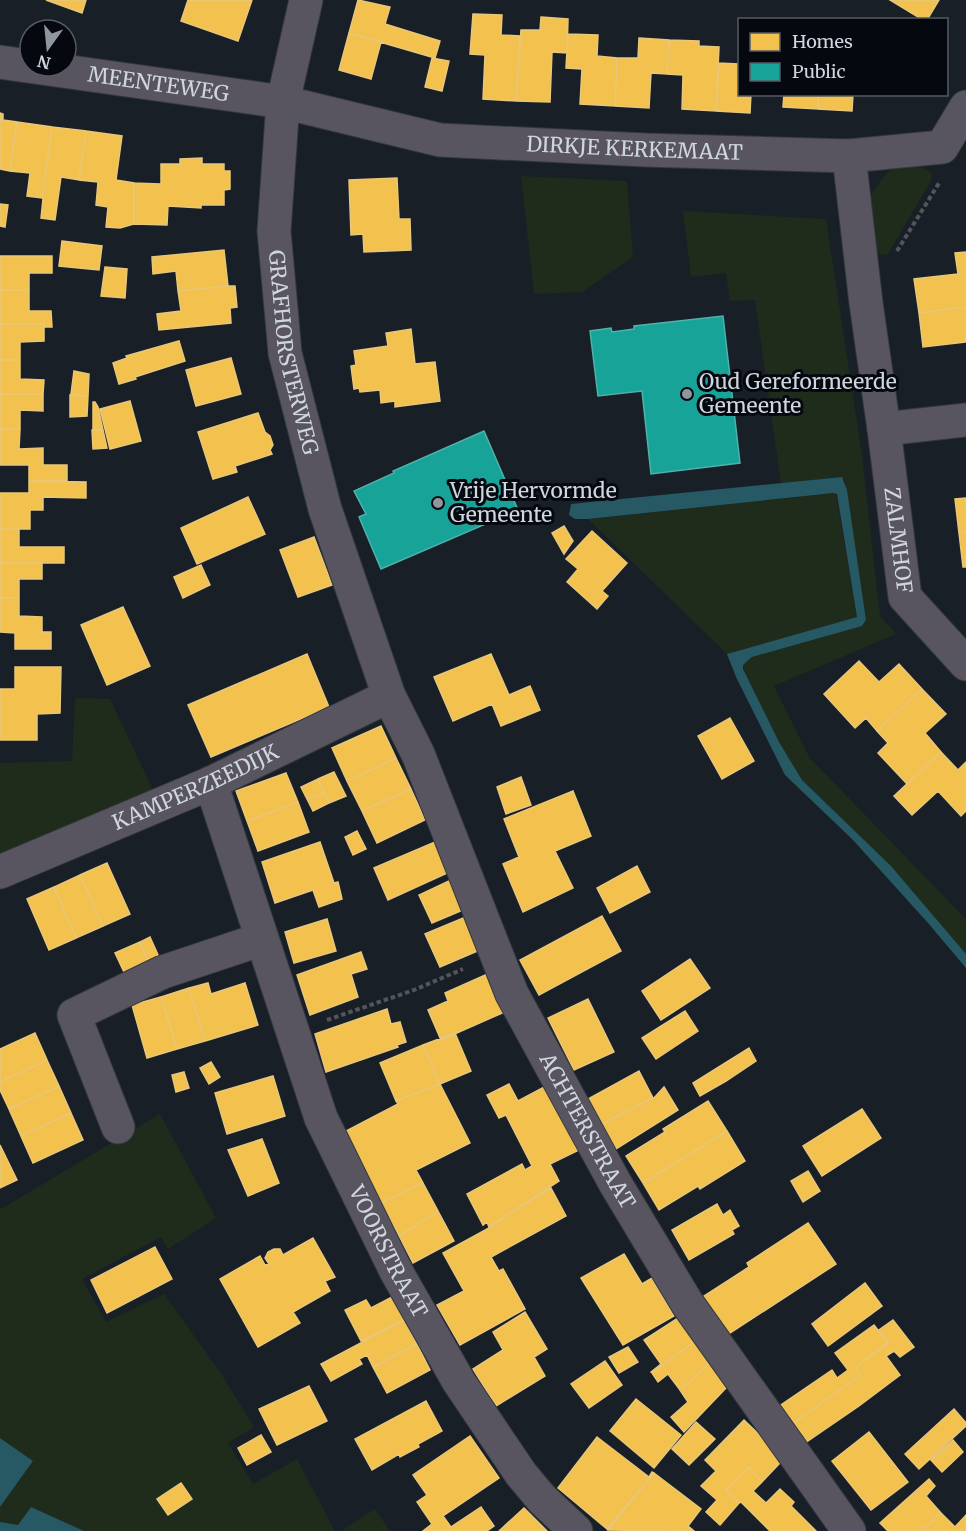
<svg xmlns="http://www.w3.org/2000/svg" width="966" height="1531" viewBox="0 0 966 1531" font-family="Merriweather,serif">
<rect width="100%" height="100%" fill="#191f26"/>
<path fill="#1f2c1b" d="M918 165 928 170 932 174 931 181 888 254 881 255 877 251 869 198C887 173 885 166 918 165Z
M521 176 627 181 633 257 582 292 534 294Z
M683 211 826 219 862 455 880 616 896 634 774 686 809 757 966 919V954L891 866 802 780 779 742 745 674 743 665 752 657 862 626 866 620 845 481 839 477 781 484 755 300 730 301 726 273 691 277Z
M836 493 857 617 727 654 588 519Z
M75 698 110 699 153 790 0 859V763L72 761Z
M160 1114 216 1218 168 1249 161 1237 82 1279 106 1322 164 1294 220 1372 254 1427 228 1443 253 1484 297 1459 335 1531H84L31 1507 18 1525 0 1522V1507L33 1461 0 1438V1207L1 1209Z
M375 1509 390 1531H341Z"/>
<path fill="#265964" d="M842 477 847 490 866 620 862 626 752 657 743 665V669L779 742 802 780 891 866 966 954V968L928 923 853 840 785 775 736 677 727 654 857 617 837 494 834 493 588 519H575L569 515 571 504Z
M0 1438 33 1461 0 1507Z
M31 1507 84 1531H0V1522L18 1525Z"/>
<path fill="#f2c14e" stroke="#e8c77a" stroke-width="1.5" d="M46 0H86L82 13Z
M188 0H252L238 41 181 21Z
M358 0 390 7 385 24 440 41 435 58 349 33Z
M890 0H939L927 20H923Z
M473 14 502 15 501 35 520 36 516 101 483 99 485 55 470 54Z
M541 17 568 19 567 53 552 52 550 102 516 101 521 30H540Z
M349 33 381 42 371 79 339 70Z
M568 34 598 35 597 56 617 58 615 106 580 104 582 69 566 68Z
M639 38 669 40 667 74 651 73 649 108 615 106 617 58H638Z
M669 40 699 41V46L719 47 716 111 682 109 683 75 667 74Z
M740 51V94H751L750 113 716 111 719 63 739 64Z
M432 58 449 61 442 91 425 87Z
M784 94H818V109L783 107Z
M818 94H853L852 111 818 109Z
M0 113 3 114V120L17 122 10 171 0 169Z
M17 122 52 127 42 198 27 196 30 173 10 171Z
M52 127 86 131 79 180 61 177 55 220 41 218 43 199 42 198Z
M86 131 122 136 116 180 134 183V224L120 228 106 227 108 207 96 205 98 182 79 180Z
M202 158V164H224V171H230V189L224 190V205H201V208L168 206 167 225 134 224V183L161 184V164H180V159Z
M397 178 399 219H410L411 250 364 252 363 234 351 235 349 180Z
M0 204 8 205 5 227 0 226Z
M62 241 102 246 99 270 59 266Z
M224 250 228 286 178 291 176 271 153 274 152 257Z
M966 252V307L919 313 914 279 958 274 955 253Z
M0 256H52V273H29V290H0Z
M105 267 127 269 125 298 101 296Z
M228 286H235L237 307 230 308 231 323 159 330 157 314 181 311 178 291Z
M0 290H29V311H51L52 327H44V324H0Z
M966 307V342L923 347 919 313Z
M0 324H44V341L20 342V360H0Z
M411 329 415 364 435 362 440 401 395 407V401L381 403 380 390 360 392 359 388 354 389 351 366 356 365 354 351 388 346 386 333Z
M179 341 185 361 135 377 136 379 119 384 113 363 127 358 126 356Z
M231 358 241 394 196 406 186 370Z
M0 360H20V379L44 380 43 394H0Z
M74 371 89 374 88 396 71 394Z
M0 394H43V411L20 410V429H0Z
M70 395 88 396 87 416 70 417Z
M130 401 141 441 110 449 100 409Z
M93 402H95L98 407 103 430 93 429Z
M258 413 265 432 270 436 273 445 270 450 272 454 235 466 237 472 213 479 198 432Z
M0 429H20L19 449 43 448V465H67V481H29V465H0Z
M92 430H103L107 448 93 449Z
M29 481 86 482V498L43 497V510H30V529H0V493H29Z
M248 497 265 534 197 564 181 528Z
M966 498V532L959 533 955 499Z
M564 526 573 541 564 554 552 533Z
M0 529H19V547H64V563H0Z
M592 531 627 563 602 591 608 596 597 609 567 582 578 569 566 559Z
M966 532V567H963L959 533Z
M314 537 332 585 298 597 280 550Z
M0 563H42V579H19V598H0Z
M201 565 210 585 183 598 174 577Z
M0 598H19V616L42 617V632H51V649H15V633L0 632Z
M123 607 150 666 107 685 81 625Z
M307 654 329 707 211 757 188 705Z
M491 654 509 695 530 686 540 710 501 726 492 704 453 721 434 677Z
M859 661 879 682 899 664 922 689 877 731 866 718 855 728 824 694Z
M15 667H61L60 713 37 714V740H0V689H15Z
M922 689 946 714 925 733 941 752 907 784 878 753 888 743 877 731Z
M730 718 754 761 722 779 698 736Z
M381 726 396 758 347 781 332 748Z
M941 752 958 770 966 762V811L961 816 938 791 912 815 894 796Z
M396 758 411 789 362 811 347 781Z
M334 772 346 796 329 803 318 779Z
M286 773 298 802 247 821 236 791Z
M521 777 531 805 506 814 497 787Z
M318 779 324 792 307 799 301 787Z
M411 789 425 820 377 843 362 811Z
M573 791 591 836 555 851 573 888 523 912 503 864 519 857 504 819Z
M324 792 329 803 313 811 307 799Z
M298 802 309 832 258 851 247 821Z
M357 831 366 849 353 855 345 837Z
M320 842 334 883 338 882 342 899 319 907 313 890 275 903 262 862Z
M435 842 447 873 388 900 374 868Z
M107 863 130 914 103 926 80 875Z
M637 866 650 892 610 913 597 888Z
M80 875 103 926 76 938 54 887Z
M451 880 465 909 432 923 419 895Z
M54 887 76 938 49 950 27 899Z
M468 916 482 949 440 967 425 934Z
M602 916 621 951 539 995 520 960Z
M327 919 336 951 294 963 285 932Z
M150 937 159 957 148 961 140 942Z
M140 942 148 961 124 972 115 953Z
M361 952 367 969 351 974 358 997 310 1015 297 975Z
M690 959 710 988 661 1020 642 991Z
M492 972 509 1010 441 1040 428 1010 448 1001 445 993Z
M208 983 211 994 245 983 258 1025 205 1041 189 988Z
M189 988 205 1041 177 1049 161 997Z
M161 997 177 1049 147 1058 132 1005Z
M588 999 614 1052 574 1070 548 1018Z
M387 1009 391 1024 400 1022 406 1042 397 1045 398 1047 326 1072 315 1034Z
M685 1011 698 1031 656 1059 642 1038Z
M35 1033 47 1060 0 1082V1049Z
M455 1033 471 1071 440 1084 423 1045Z
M423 1045 440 1084 396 1101 380 1063Z
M749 1048 756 1061 726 1081 700 1096 693 1083Z
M47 1060 59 1086 9 1109 0 1090V1082Z
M211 1062 220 1077 209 1084 200 1068Z
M639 1071 653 1098 602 1124 588 1099Z
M184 1072 189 1088 176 1092 172 1075Z
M273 1076 285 1116 227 1134 215 1093Z
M440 1084 470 1143 416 1170 423 1183 381 1203 346 1131 398 1104 396 1101Z
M509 1084 518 1101 546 1086 579 1150 550 1164 559 1181 489 1227 487 1222 483 1225 467 1194 522 1164 525 1170 532 1166 506 1115 499 1118 487 1095Z
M59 1086 71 1113 21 1136 9 1109Z
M664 1087 678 1110 616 1149 602 1124 654 1098Z
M708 1101 727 1131 643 1183 626 1156 665 1132 663 1129Z
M862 1109 881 1138 822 1176 803 1146Z
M71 1113 83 1140 33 1163 21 1136Z
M727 1131 745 1161 700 1189 698 1186 659 1210 643 1183Z
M262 1139 279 1183 248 1196 228 1150Z
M0 1145 17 1180 0 1188Z
M808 1171 820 1191 803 1202 791 1181Z
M423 1183 438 1211 399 1236 381 1203Z
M551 1188 566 1216 491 1257 499 1271 503 1269 525 1309 460 1345 437 1305 464 1291 443 1253 489 1228 513 1211Z
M717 1204 723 1215 730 1210 739 1226 732 1230 734 1234 689 1260 672 1230Z
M438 1211 454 1241 413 1263 399 1236Z
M808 1223 836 1264 724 1337 701 1298 749 1267 747 1263Z
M313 1238 335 1277 325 1281 330 1291 293 1312 300 1323 258 1347 220 1279 260 1256 265 1265 269 1264 265 1258 268 1252 274 1249H280L283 1255Z
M155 1247 172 1279 107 1313 91 1280Z
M624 1254 642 1284 652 1278 674 1316 623 1345 581 1278Z
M865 1283 882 1306 828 1346 812 1324Z
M392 1297 404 1320 361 1341 345 1310 366 1300 371 1308Z
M525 1312 547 1349 534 1357 545 1376 496 1406 473 1369 503 1350 493 1332Z
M678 1318 695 1341 652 1373 651 1372 661 1364 644 1340Z
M404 1320 417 1344 373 1367 367 1355 359 1359 362 1364 331 1381 321 1364Z
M893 1320 914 1347 900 1357 894 1351 886 1356 900 1375 859 1406 805 1443 791 1425 860 1375 855 1368 888 1342 879 1330Z
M874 1325 888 1343 855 1368 860 1375 791 1425 778 1407 832 1370 837 1378 848 1370 835 1353Z
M695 1341 710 1363 680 1390 668 1374 658 1382 652 1373Z
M417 1344 430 1370 387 1393 373 1367Z
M628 1347 638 1362 619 1373 609 1357Z
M605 1361 622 1385 589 1408 571 1384Z
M710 1363 727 1387 684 1432 671 1417 688 1402 680 1390Z
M309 1386 327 1421 277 1445 259 1409Z
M636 1399 681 1435 654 1468 610 1431Z
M426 1401 442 1431 418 1444 419 1447 400 1457 399 1454 372 1470 355 1439Z
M954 1409 966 1423V1426L919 1469 905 1454Z
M744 1420 769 1444 780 1463 762 1482 749 1467 726 1490 739 1503 720 1525 706 1512 717 1500 701 1486 716 1471 705 1460Z
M696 1422 715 1439 689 1465 672 1449Z
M869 1432 908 1482 871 1510 832 1461Z
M261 1435 271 1452 247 1465 238 1448Z
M470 1436 499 1478 443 1516 451 1527 481 1507 494 1526 487 1531H423L432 1524 417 1502 427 1495 413 1475Z
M597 1437 649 1477 652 1472 654 1473 607 1529 558 1488Z
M953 1440 963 1452 942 1472 931 1460Z
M749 1467 762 1482 753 1491 766 1503 780 1489 794 1502 791 1506 816 1531H770L741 1502 739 1503 726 1490Z
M654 1473 701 1509 688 1526 694 1531 608 1530Z
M929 1479 935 1486 926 1496 941 1513 921 1531H888L880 1523Z
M181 1483 192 1499 168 1515 157 1499Z
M524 1508 547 1531H499Z
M941 1513 955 1527 966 1515V1531H921Z"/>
<path fill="#17a398" stroke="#4eb2ad" stroke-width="1.5" d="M723 316 740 463 651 474 642 391 598 396 590 331 611 328 612 332 634 329V326Z
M484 431 518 510 381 569 359 517 366 514 354 491 394 473 393 471Z"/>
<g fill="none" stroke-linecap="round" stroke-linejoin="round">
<g stroke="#33393f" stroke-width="35">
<g id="minor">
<path id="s1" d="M306 0 283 102 274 231 285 353 325 509 389 696 418 754 512 994 615 1183 687 1303 849 1531"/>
<path id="s2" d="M0 62 283 102 440 140 645 150 849 156 942 147 966 107"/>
<path d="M849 156 866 303 884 429 966 420"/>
<path id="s3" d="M884 429 905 597 966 664"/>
<path id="s4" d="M211 783 321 1118 396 1271 459 1382 521 1474 542 1499 576 1531"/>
<path id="s5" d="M0 872 211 783 389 696"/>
<path d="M118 1127 74 1015 163 972 262 939"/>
</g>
</g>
<path stroke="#54555c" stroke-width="4" stroke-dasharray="4.5 3" stroke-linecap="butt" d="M897 251 939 183
M327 1020 414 990 463 969"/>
<use href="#minor" stroke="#585560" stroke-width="33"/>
</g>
<g fill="#8f969e" stroke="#05080e" stroke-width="2">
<circle cx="687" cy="394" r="6"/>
<circle cx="438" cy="503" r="6"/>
</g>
<g text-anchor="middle" stroke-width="6" stroke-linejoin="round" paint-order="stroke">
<g font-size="21" fill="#cfd6df" stroke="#05080e">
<text dy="7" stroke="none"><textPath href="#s2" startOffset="160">MEENTEWEG</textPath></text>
<text dy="7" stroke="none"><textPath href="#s2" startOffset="642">DIRKJE KERKEMAAT</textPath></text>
<text dy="7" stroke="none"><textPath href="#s1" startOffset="357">GRAFHORSTERWEG</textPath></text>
<text dy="7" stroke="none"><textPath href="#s3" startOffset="112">ZALMHOF</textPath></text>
<text dy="7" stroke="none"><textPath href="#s5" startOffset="213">KAMPERZEEDIJK</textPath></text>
<text dy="7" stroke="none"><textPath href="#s1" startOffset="1194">ACHTERSTRAAT</textPath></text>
<text dy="7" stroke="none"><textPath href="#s4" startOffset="502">VOORSTRAAT</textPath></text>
</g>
<g font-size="21" fill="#cfd6df" stroke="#05080e" text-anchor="start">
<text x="699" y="389">Oud Gereformeerde<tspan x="699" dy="24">Gemeente</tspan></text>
<text x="450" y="498">Vrije Hervormde<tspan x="450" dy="24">Gemeente</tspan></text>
</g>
</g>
<rect x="738" y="18" width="210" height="78" fill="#05080e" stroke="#565a62" stroke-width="1.5"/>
<rect x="750" y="33" width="30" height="18" fill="#f2c14e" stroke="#565a62" stroke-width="1.5"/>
<text x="792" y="48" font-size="18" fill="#cfd6df">Homes</text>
<rect x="750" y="63" width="30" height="18" fill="#17a398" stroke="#565a62" stroke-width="1.5"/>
<text x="792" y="78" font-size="18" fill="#cfd6df">Public</text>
<g transform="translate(48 48) rotate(195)"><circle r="28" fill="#05080e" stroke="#565a62" stroke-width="1.5"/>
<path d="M0-4.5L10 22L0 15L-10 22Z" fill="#8f969e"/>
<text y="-9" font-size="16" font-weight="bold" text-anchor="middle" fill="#cfd6df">N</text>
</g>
</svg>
